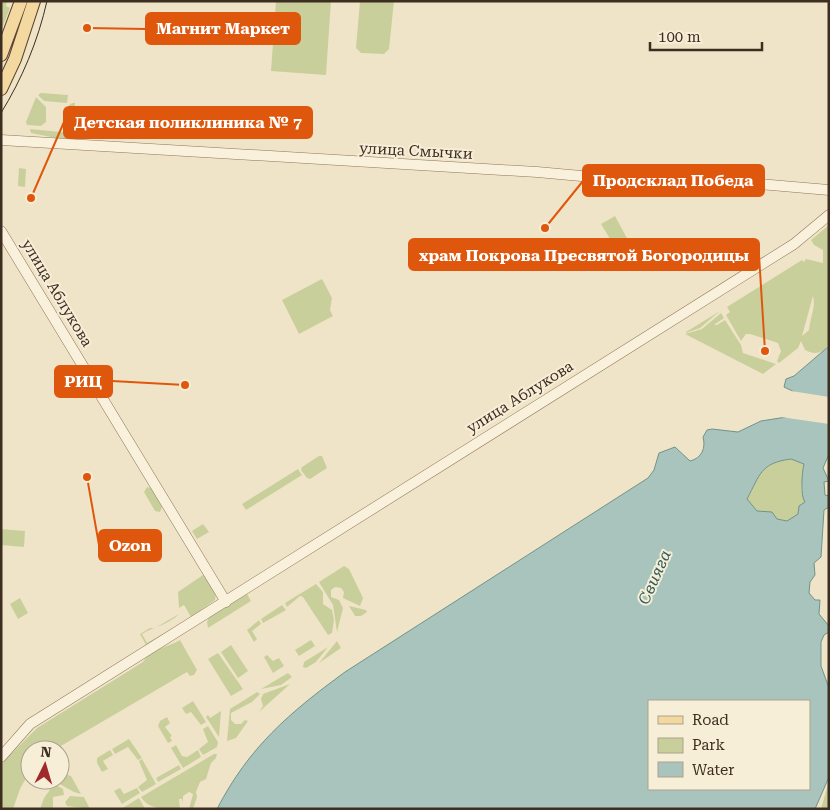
<svg xmlns="http://www.w3.org/2000/svg" width="830" height="810" viewBox="0 0 830 810" font-family="'Roboto Serif',serif">
<rect width="100%" height="100%" fill="#f0e4c8"/>
<path fill="#c9cf9b" fill-rule="evenodd" d="M1 1H7L6 6 10 8 1 31Z
M276 1H331L326 75 271 71Z
M360 1H394L389 49 384 54 361 53 356 48Z
M41 93 68 95 67 103 44 101 38 95Z
M36 97 46 107V122L41 126 27 125 26 122Z
M73 103H75L73 129 67 125 69 105Z
M30 129 71 133V141L31 133Z
M19 168 26 169 25 187 18 186Z
M615 216 628 240 615 247 601 224Z
M829 225V343C823 354 815 355 805 350L801 341 798 348 779 363 777 361 781 351 778 343 750 334H746L741 341 726 315 730 312 727 307 802 260 804 262 806 259 823 263V250L814 245 811 240ZM813 296C816 307 810 318 809 330L802 336Z
M322 279 332 298 330 310 333 316 299 334 282 300Z
M720 311 700 328 686 333V332Z
M721 313 724 318 714 325H717L725 320 741 345 743 353 776 364 763 374 685 334 702 329Z
M319 456H322L327 468 310 479 307 478 301 470 302 467Z
M792 459 804 464 801 489 805 502 798 514 787 521 777 519 767 511 757 512 747 499C760 475 760 463 792 459Z
M298 469 302 475 246 510 242 504Z
M147 487 151 488 162 507 160 512 155 511 144 492Z
M203 524 209 532 197 539 192 531Z
M1 529 25 531 24 547 1 545Z
M344 566 349 569 363 598 360 606 343 598 344 592 341 588 335 587 331 590V597L339 600 343 608 337 632 333 605 319 582Z
M203 575 206 576 216 594 215 600 191 617 184 605 179 608 178 592Z
M316 584 323 592V604L332 610 334 620 332 633 328 635 303 597 300 596 287 607 285 603Z
M247 594 251 601 208 628 207 622 209 617Z
M20 598 28 613 18 619 10 604Z
M282 605 286 610 263 623 261 619Z
M349 606 366 610 367 612 361 616H355Z
M179 614C170 624 153 627 142 634L147 643 175 627 146 645 140 634 150 628H155Z
M259 620 261 624 252 631 257 639 254 642 247 630Z
M180 640 197 670 194 675 190 676 187 672 54 750H30V771L20 789 13 809H1V764L37 728 143 662C152 648 167 648 180 640Z
M311 640 315 646 299 656 295 650Z
M337 641 341 648 319 663Z
M231 645 248 671 238 678 221 652Z
M328 647 316 662 306 668 303 667 304 662Z
M218 653 243 689 231 696 208 659Z
M267 655 273 661 279 658 284 666 273 673 264 657Z
M288 673 292 677 281 685 261 689Z
M290 684 259 712 263 706 261 699 263 694Z
M257 692 260 694 252 702 231 713V720L235 724H241L245 720 248 721 236 738 227 741 230 709Z
M193 701 206 722 201 725 191 712 186 714 182 708Z
M221 711 219 737 206 717 208 715 210 718Z
M167 717 170 723 165 727 172 736 170 737 172 741 168 743 158 726 160 721Z
M208 726 218 742 217 747 203 755 199 749 208 742 203 729Z
M129 739 142 758 138 760 128 747 115 754 112 749Z
M176 745 182 756 187 757 198 750 201 757 183 768 171 748Z
M110 750 113 755 103 761 108 769 102 772 97 763V758Z
M214 754H217L216 758 211 763 206 779 200 782 196 792 197 797 193 809H189L193 794 189 792 183 796V803L182 799H179L180 809C165 809 149 810 141 797Z
M142 759 156 784 142 792 138 787 147 780 139 761Z
M179 765 181 769 158 782 156 778Z
M65 774 71 776 81 794 74 792 56 782Z
M829 781V809H821Z
M54 784 63 789 64 795 53 797V809H40L44 798Z
M120 788 124 794 137 788 140 793 122 804 114 791Z
M70 796 84 797 90 809 67 806 65 802Z
M139 798 145 809H121Z"/>
<path fill="#a9c4bc" stroke="#6f938a" fill-rule="evenodd" d="M829 346V454L823 468 829 481 824 482 825 495 829 496V507L824 510 821 557 814 563 815 575 810 582 809 593 815 600H820L819 614 829 626V632L824 635 821 642V666L829 688V777L815 809H217C249 747 289 713 345 672L648 478 654 470 659 453 675 447 690 461C702 458 706 448 703 437L707 430 712 429 738 432 761 421 812 413 813 401 784 387 786 379 794 376ZM791 459 804 464C802 472 800 496 805 502L799 506 798 514 787 521 777 519 772 512 757 511 747 499C760 475 760 463 791 459ZM649 701H809V789H649Z"/>
<path fill="#f0e4c8" d="M785 390 829 397V424L774 416 791 414 799 410 810 411 811 403Z"/>
<g fill="none" stroke-linecap="round" stroke-linejoin="round">
<g stroke="#8d765c" stroke-width="11">
<path id="tertiary" d="M1 140 537 172 681 185 712 180 829 190
M1 231 226 602
M1 757 30 724 794 244 829 215"/>
</g>
<g stroke="#5b4430" stroke-width="14">
<path id="primary" d="M1 55 21 1
M1 89 15 59 34 1"/>
</g>
<use href="#tertiary" stroke="#faf1dc" stroke-width="10"/>
<use href="#primary" stroke="#f3d9a0" stroke-width="12"/>
<path stroke="#3d2e20" stroke-width="1" d="M1 113C22 79 38 41 47 1"/>
</g>
<g text-anchor="middle" stroke-width="4" stroke-linejoin="round" paint-order="stroke">
<g font-size="15" fill="#3d2e20" stroke="#f7eed8">
<text transform="translate(416 151) rotate(3)" y="5">улица Смычки</text>
<text transform="translate(57 293) rotate(59)" y="5">улица Аблукова</text>
<text transform="translate(520 397) rotate(-32)" y="5">улица Аблукова</text>
</g>
<g font-size="16" font-style="italic" fill="#2f5d5a" stroke="#f7eed8">
<text transform="translate(654 577) rotate(-66)" y="6">Свияга</text>
</g>
</g>
<path fill="none" stroke="#df570d" stroke-width="2" d="M87 28L146 29M31 198L64 122M545 228L583 181M765 351L759 255M185 385L112 381M87 477L99 545"/>
<g fill="#df570d" stroke="#f7eed8" stroke-width="2">
<circle cx="87" cy="28" r="5"/>
<circle cx="31" cy="198" r="5"/>
<circle cx="545" cy="228" r="5"/>
<circle cx="765" cy="351" r="5"/>
<circle cx="185" cy="385" r="5"/>
<circle cx="87" cy="477" r="5"/>
</g>
<g fill="#df570d" stroke="#df570d" stroke-width="2">
<rect x="146" y="13" width="154" height="31" rx="5"/>
<rect x="64" y="107" width="248" height="31" rx="5"/>
<rect x="583" y="165" width="181" height="31" rx="5"/>
<rect x="409" y="239" width="350" height="31" rx="5"/>
<rect x="55" y="366" width="57" height="31" rx="5"/>
<rect x="99" y="530" width="62" height="31" rx="5"/>
</g>
<g font-size="16" text-anchor="middle" font-weight="bold" fill="#fff">
<text x="223" y="34">Магнит Маркет</text>
<text x="188" y="128">Детская поликлиника № 7</text>
<text x="673" y="186">Продсклад Победа</text>
<text x="584" y="261">храм Покрова Пресвятой Богородицы</text>
<text x="83" y="387">РИЦ</text>
<text x="130" y="551">Ozon</text>
</g>
<rect width="830" height="810" fill="none" stroke="#3d2e20" stroke-width="5"/>
<rect x="648" y="700" width="162" height="90" fill="#f7eed8" stroke="#ada18e"/>
<rect x="658" y="716" width="25" height="8" fill="#f3d9a0" stroke="#ada18e"/>
<text x="692" y="725" font-size="15" fill="#3d2e20">Road</text>
<rect x="658" y="738" width="25" height="15" fill="#c9cf9b" stroke="#ada18e"/>
<text x="692" y="750" font-size="15" fill="#3d2e20">Park</text>
<rect x="658" y="762" width="25" height="15" fill="#a9c4bc" stroke="#ada18e"/>
<text x="692" y="775" font-size="15" fill="#3d2e20">Water</text>
<g transform="translate(45 765) rotate(5)"><circle r="24" fill="#f7eed8" stroke="#ada18e"/>
<path d="M0-4L9 19L0 12L-9 19Z" fill="#9e2a2b"/>
<text y="-8" font-size="14" font-weight="bold" text-anchor="middle" fill="#3d2e20">N</text>
</g>
<path d="M650 42v8h112v-8" fill="none" stroke="#3d2e20" stroke-width="2.5"/>
<text x="658" y="42" font-size="15" fill="#3d2e20" stroke="#f7eed8" stroke-width="4" paint-order="stroke">100 m</text>
</svg>
